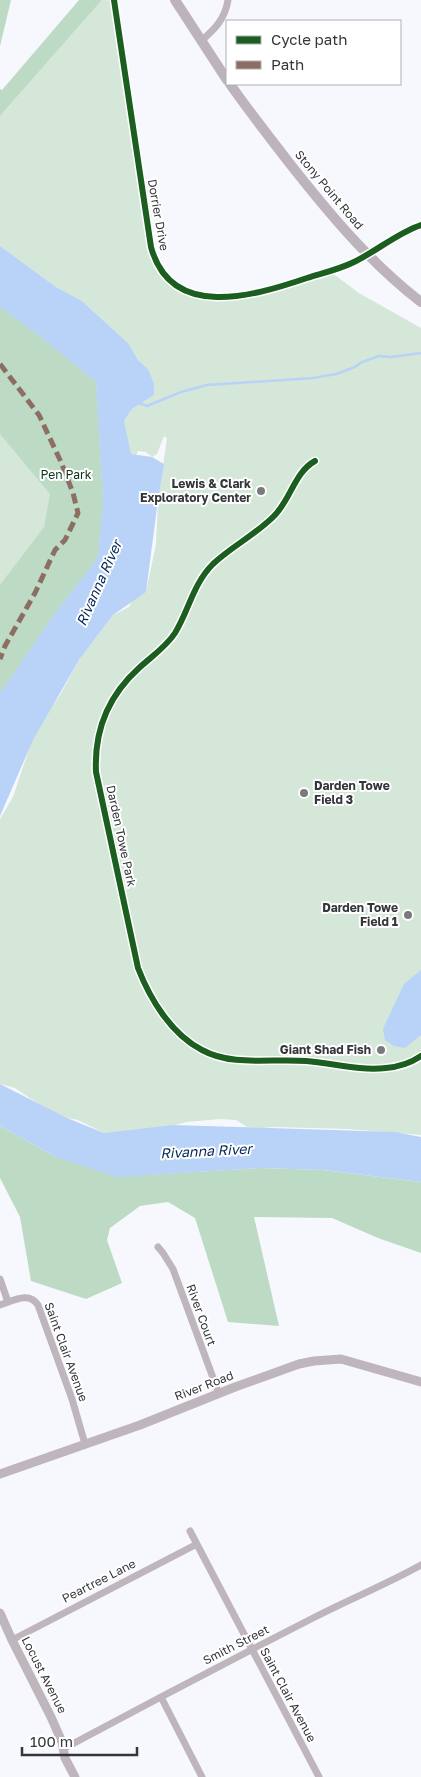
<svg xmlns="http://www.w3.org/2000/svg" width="421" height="1777" viewBox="0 0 421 1777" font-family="'Golos Text',sans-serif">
<rect width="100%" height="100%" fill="#f7f8fd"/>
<path fill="#d4e7d9" d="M102 0H116L154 255C160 264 167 276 175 283 210 311 290 281 328 270L359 293 421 328V1135L348 1129 274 1127 261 1128 247 1127 236 1120 220 1119 187 1122 168 1127 104 1133 78 1120 67 1118 43 1107 15 1088 0 1084V819L13 797 31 743 51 708 60 695 79 660 113 615 129 607 133 599 146 592 156 544 158 500 167 438 164 436 157 454 152 457 146 452 138 451 135 458 131 454 124 535 0 726V297L81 350 125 420 132 409 154 395 148 369 138 360 128 343 82 301 56 287 0 246V116Z"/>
<path fill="#bddac5" d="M0 0H11L0 46Z
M79 0H102L0 116V89L2 90Z
M0 307 40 336 96 382 103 499 98 557 54 615 0 693V585L44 527 50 494 0 434Z
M0 1126 56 1157 143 1175 260 1168 323 1170 421 1182V1253L378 1238 332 1218 254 1217 279 1326 228 1322 195 1218 168 1202 140 1206 110 1228 107 1240 122 1283 86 1299 31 1281 20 1217 0 1178Z"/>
<path fill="#b8d3f7" d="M0 246 56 287 82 301 128 343 138 360 148 369 154 384V395L132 409 124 421 131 454 152 457 164 464 158 500 146 592 113 615 79 660 33 740 0 816V693L54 615 98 557 103 499 96 382 40 336 0 307Z
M421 970V1035L405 1048 394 1046 385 1040 383 1029 404 984Z
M0 1084 67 1118 104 1133 173 1125 395 1132 421 1137V1182L323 1170 260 1168 117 1177 56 1157 0 1126Z"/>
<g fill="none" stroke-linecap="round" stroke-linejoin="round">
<path stroke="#b8d3f7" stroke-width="2.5" d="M139 403 147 406 181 392 207 385 313 378 336 374 355 367 362 362 379 356 391 357 421 353"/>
<path stroke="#bfb5bc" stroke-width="7" d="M114 0 151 247C171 321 254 296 307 278 323 273 340 269 354 262 377 251 397 233 421 225
M201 41C215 29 225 19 228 0
M315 461C295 472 291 498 275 515 257 534 232 546 213 564 193 584 189 610 175 633 166 647 151 657 139 668 108 696 94 731 96 772L138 968C150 999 171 1034 202 1050 233 1067 272 1058 306 1061 332 1063 359 1071 386 1068 398 1067 411 1063 421 1056
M158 1247 163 1253 173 1269 219 1394
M0 1279 8 1302
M0 1305C13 1301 29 1291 38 1305L72 1399 85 1444
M190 1531 319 1777
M12 1640 197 1544
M161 1697 202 1777
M63 1749C147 1704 231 1660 315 1617 350 1599 387 1584 421 1565"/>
<path stroke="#bfb5bc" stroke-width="9" d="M0 1474 140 1425 235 1387 299 1364 314 1361 341 1359 421 1382
M0 1613 12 1640 51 1717 62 1742 65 1758 75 1777"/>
<path stroke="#bdb3bc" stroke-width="10" d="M175 0 227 80
M230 84C248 110 268 135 287 160 327 211 369 262 421 302"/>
<path stroke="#8d6e63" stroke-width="5" stroke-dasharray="10 5" stroke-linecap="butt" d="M0 364 39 415 61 462 73 493 78 513 65 540 55 550 35 593 5 646 0 659"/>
<g stroke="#fff" stroke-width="9">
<path id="cycleway" d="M114 0 151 247C171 321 254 296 307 278 323 273 340 269 354 262 377 251 397 233 421 225
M315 461C295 472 291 498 275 515 257 534 232 546 213 564 193 584 189 610 175 633 166 647 151 657 139 668 108 696 94 731 96 772L138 968C150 999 171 1034 202 1050 233 1067 272 1058 306 1061 332 1063 359 1071 386 1068 398 1067 411 1063 421 1056"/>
</g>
<use href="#cycleway" stroke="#1b5e20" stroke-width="6"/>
</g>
<g fill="#797a7e" stroke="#fff" stroke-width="2">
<circle cx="261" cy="491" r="5"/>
<circle cx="304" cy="793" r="5"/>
<circle cx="408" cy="915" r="5"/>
<circle cx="381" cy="1050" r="5"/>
</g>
<g text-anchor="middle" stroke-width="4" stroke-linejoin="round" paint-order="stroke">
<g font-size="12" fill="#35363a" stroke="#fff">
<text transform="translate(329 190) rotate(50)" y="4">Stony Point Road</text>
<text transform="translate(158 215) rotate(80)" y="4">Dorrier Drive</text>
<text transform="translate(121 836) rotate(78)" y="4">Darden Towe Park</text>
<text transform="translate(201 1315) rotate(70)" y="4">River Court</text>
<text transform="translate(66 1352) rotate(70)" y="4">Saint Clair Avenue</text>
<text transform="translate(204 1386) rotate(-21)" y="4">River Road</text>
<text transform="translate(99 1581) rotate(-27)" y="4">Peartree Lane</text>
<text transform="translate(236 1645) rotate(-27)" y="4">Smith Street</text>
<text transform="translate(44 1675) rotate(63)" y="4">Locust Avenue</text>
<text transform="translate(288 1695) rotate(62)" y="4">Saint Clair Avenue</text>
</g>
<g font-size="12" fill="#0b3316" stroke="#fff">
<text x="66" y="479">Pen Park</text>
</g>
<g font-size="12" font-weight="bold" fill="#35363a" stroke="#fff" text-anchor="end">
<text x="251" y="488">Lewis &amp; Clark<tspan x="251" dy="14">Exploratory Center</tspan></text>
<text x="314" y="790" text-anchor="start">Darden Towe<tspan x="314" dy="14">Field 3</tspan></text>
<text x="398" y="912">Darden Towe<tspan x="398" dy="14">Field 1</tspan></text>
<text x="371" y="1054">Giant Shad Fish</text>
</g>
<g font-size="14" font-style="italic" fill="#042955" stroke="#fff">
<text transform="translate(99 583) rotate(-66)" y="5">Rivanna River</text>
<text transform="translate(206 1151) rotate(-3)" y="5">Rivanna River</text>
</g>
</g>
<rect x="226" y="20" width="175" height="65" fill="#ffffff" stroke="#aeafb0"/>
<rect x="236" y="36" width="25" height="8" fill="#1b5e20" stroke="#aeafb0"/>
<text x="271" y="45" font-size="15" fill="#35363a">Cycle path</text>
<rect x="236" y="61" width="25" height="8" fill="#8d6e63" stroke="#aeafb0"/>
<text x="271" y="70" font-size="15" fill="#35363a">Path</text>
<path d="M22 1747v8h115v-8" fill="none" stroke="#35363a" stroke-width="2.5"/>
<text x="30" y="1747" font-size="15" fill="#35363a" stroke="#ffffff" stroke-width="4" paint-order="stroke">100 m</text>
</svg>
